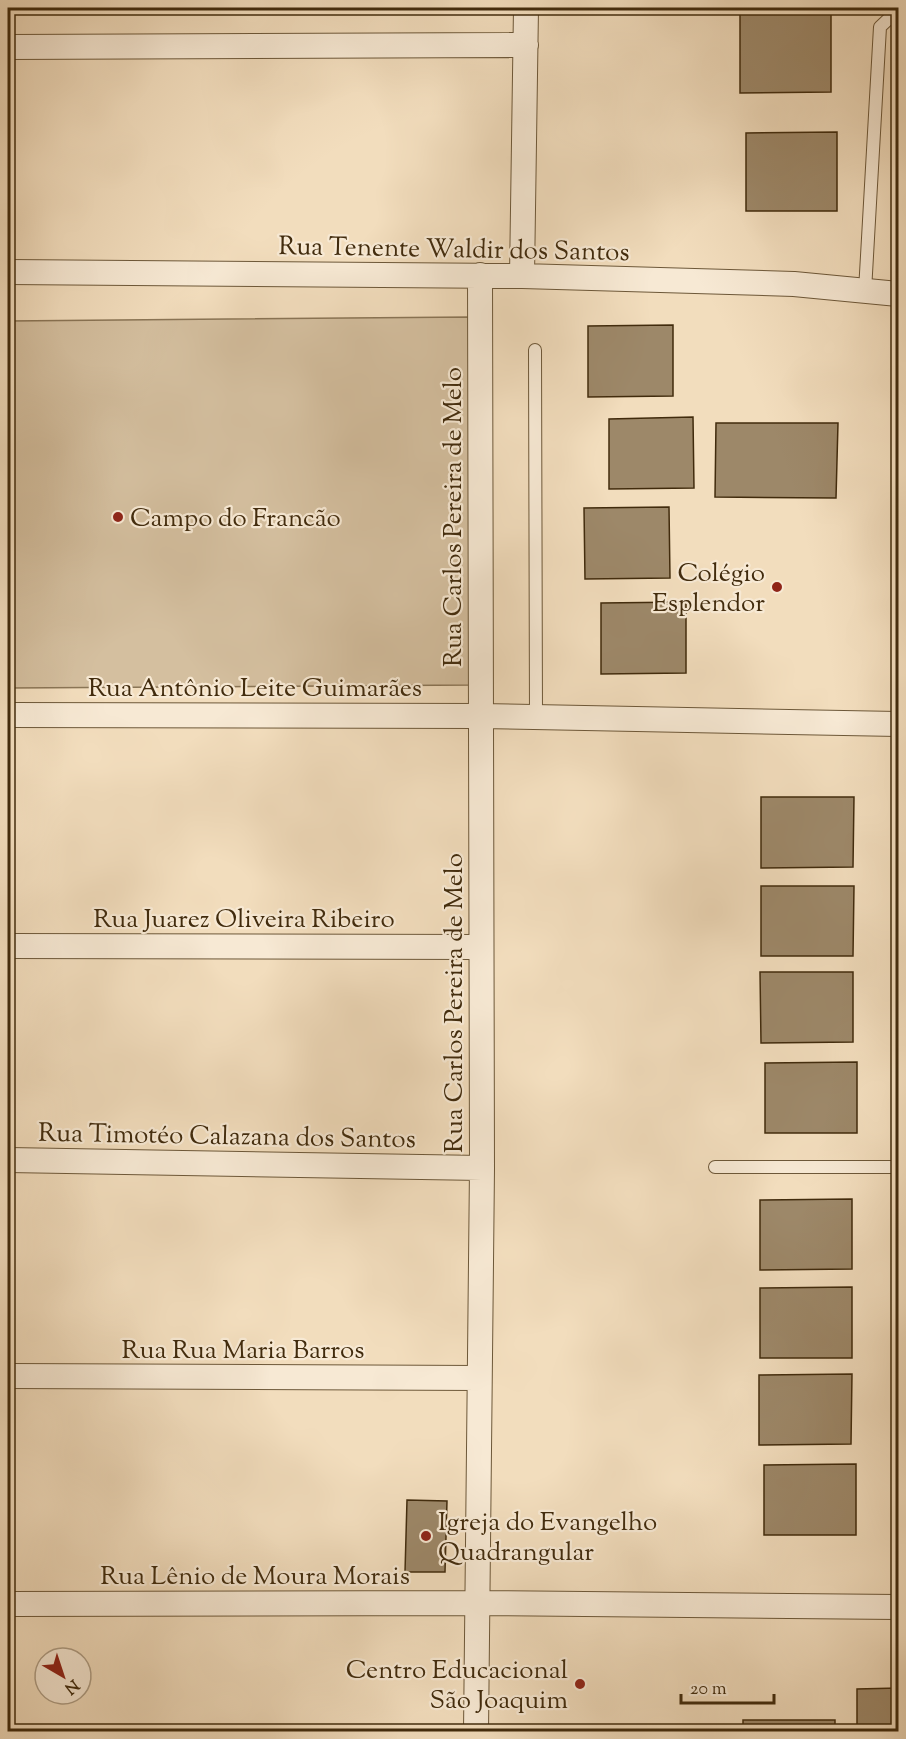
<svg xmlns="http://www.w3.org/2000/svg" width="906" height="1739" viewBox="0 0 906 1739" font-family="'Sorts Mill Goudy',serif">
<rect width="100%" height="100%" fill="#f2ddbd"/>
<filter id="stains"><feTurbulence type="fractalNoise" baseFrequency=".00333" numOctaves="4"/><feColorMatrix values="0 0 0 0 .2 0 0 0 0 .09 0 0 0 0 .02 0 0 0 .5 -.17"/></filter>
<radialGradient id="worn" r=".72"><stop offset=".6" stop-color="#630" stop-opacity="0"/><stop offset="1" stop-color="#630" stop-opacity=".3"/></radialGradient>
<path fill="#d4bf9f" stroke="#8a7556" stroke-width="1.5" d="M470 317 471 685 8 688V321Z"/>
<path fill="#9d8869" stroke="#412b0d" stroke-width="1.5" d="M831 13V92L740 93V14Z
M837 132V211H746V133Z
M673 325V396L588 397V326Z
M693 417 694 488 609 489V419Z
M716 423H838L836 498 715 497Z
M669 507 670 578 585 579 584 508Z
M686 602V673L601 674V603Z
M761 797H854L853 867 761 868Z
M761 886H854L853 956H761Z
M760 972H853V1042L761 1043Z
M857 1062V1133H765V1063Z
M852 1199V1269L760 1270V1200Z
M852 1287V1358H760V1288Z
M852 1374 851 1444 759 1445V1375Z
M856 1464V1535H764V1465Z
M407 1500 447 1501 445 1572H405Z
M898 1688V1732H857V1689Z
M743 1720H835V1732H743Z"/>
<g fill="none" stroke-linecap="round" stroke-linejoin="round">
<g stroke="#6d5839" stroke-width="14">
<path id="lane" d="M865 291 880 27 898 10
M535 350 536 717
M715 1167H898"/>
</g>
<g stroke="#6d5839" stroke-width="26">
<path id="street" d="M8 47 526 45
M8 272 522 276 794 284 898 294
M522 276 526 8
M8 715 481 716 898 724
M8 946 481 947
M8 1160 482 1168
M8 1376 479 1378
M8 1604 478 1603 898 1607
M476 1732 482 1168 480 275"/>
</g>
<use href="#lane" stroke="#f7e9d4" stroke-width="12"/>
<use href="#street" stroke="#f7e9d4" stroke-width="24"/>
</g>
<g fill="#8f2418" stroke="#f7e9d4" stroke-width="2">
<circle cx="118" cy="517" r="6"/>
<circle cx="777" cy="587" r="6"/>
<circle cx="426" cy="1536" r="6"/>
<circle cx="580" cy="1684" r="6"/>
</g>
<g text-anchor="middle" stroke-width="4.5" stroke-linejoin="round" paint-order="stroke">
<g font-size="26" fill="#412b0d" stroke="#f7e9d4">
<text transform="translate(454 248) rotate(1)" y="9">Rua Tenente Waldir dos Santos</text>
<text transform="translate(452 517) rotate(-90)" y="9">Rua Carlos Pereira de Melo</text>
<text x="255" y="696">Rua Antônio Leite Guimarães</text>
<text x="244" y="927">Rua Juarez Oliveira Ribeiro</text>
<text transform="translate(453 1003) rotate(-90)" y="9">Rua Carlos Pereira de Melo</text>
<text transform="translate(227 1135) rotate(1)" y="9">Rua Timotéo Calazana dos Santos</text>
<text x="243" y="1358">Rua Rua Maria Barros</text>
<text x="255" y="1584">Rua Lênio de Moura Morais</text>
</g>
<g font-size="26" fill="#412b0d" stroke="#f7e9d4" text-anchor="start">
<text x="130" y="526">Campo do Francão</text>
<text x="765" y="581" text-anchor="end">Colégio<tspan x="765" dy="30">Esplendor</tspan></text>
<text x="438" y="1530">Igreja do Evangelho<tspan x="438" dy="30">Quadrangular</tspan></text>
<text x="568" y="1678" text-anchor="end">Centro Educacional<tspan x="568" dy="30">São Joaquim</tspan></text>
</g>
</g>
<rect width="906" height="1739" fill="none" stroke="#f2ddbd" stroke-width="30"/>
<rect x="9" y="9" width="888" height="1721" fill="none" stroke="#412b0d" stroke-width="3"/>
<rect x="15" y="15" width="876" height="1709" fill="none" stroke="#412b0d" stroke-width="1.5"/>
<g transform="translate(63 1676) rotate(141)"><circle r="28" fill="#f7e9d4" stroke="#ae9d84" stroke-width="1.5"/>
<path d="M0-4.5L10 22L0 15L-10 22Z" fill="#8f2418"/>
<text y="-9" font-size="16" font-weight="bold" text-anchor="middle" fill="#412b0d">N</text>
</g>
<path d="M681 1694v9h93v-9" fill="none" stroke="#412b0d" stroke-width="3"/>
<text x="690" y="1694" font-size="18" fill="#412b0d" stroke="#f7e9d4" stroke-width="4.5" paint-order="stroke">20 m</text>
<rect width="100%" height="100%" filter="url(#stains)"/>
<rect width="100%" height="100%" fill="url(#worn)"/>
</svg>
